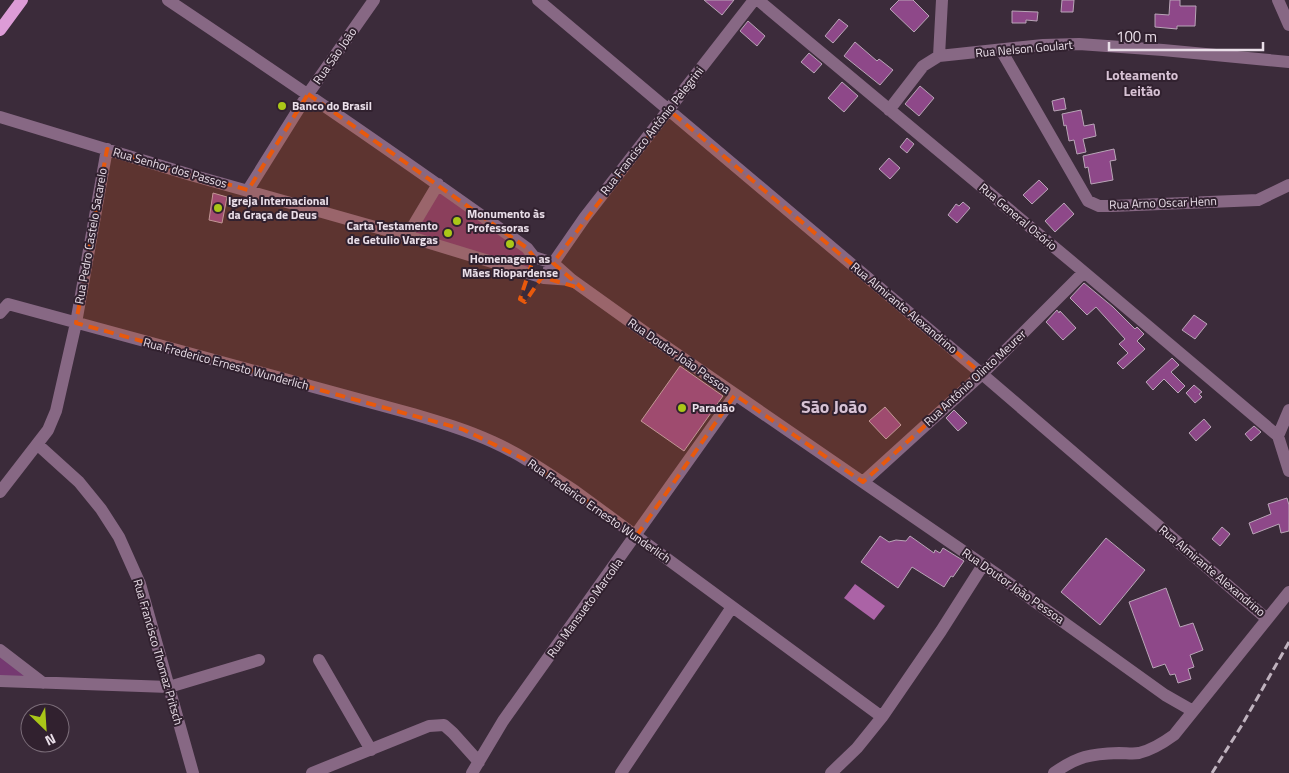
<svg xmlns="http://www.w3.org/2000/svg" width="1289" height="773" viewBox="0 0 1289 773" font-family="'Titillium Web',sans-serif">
<rect width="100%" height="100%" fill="#3b2b3a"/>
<path fill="#753971" d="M438 185 534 257 528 272 408 235Z
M0 650 41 682 0 680Z"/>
<path fill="#ab63a6" d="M855 584 885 606 874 620 844 598Z"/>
<path fill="#8e4889" stroke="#b9a5b7" d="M704 0H734L722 15Z
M899 0H913L929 16 914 32 890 9Z
M1062 0H1074L1073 12H1061Z
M1170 0H1180V6H1196L1195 26H1177V29L1155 27V14L1169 15Z
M1012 11 1038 12 1037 21 1026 20V23H1012Z
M839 19 848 26 833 43 825 36Z
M748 21 765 36 757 46 740 31Z
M855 42 877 61 879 59 893 70 880 85 844 56Z
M809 53 822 64 814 73 801 62Z
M842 82 858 96 844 112 828 98Z
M920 86 934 98 919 116 905 104Z
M1064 98 1066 109 1054 111 1052 101Z
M1081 110 1084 126 1094 124 1096 136 1083 139 1086 152 1077 154 1074 140 1069 141 1066 125 1064 126 1062 114Z
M907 138 914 144 907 153 900 147Z
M1114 149 1116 160 1110 161 1113 180 1091 184 1088 167 1085 168 1083 156Z
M889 158 900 168 890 179 879 169Z
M1039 180 1048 189 1032 204 1023 195Z
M213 193 227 197 222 223 209 220Z
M963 202 970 208 957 223 948 215 956 204 959 206Z
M1064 203 1074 214 1055 232 1045 221Z
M1084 283 1113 307 1135 329 1137 327 1144 334 1137 341 1145 349 1123 369 1117 363 1128 353 1119 344 1125 339 1096 307 1087 315 1070 298Z
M1057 310 1059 313 1060 311 1076 328 1063 340 1046 322Z
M1194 315 1207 324 1195 339 1182 330Z
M1172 358 1179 365 1171 372 1185 386 1178 393 1164 379 1153 390 1146 382Z
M680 366 723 396 684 451 641 421Z
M1194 385 1202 392 1199 394 1202 397 1195 403 1186 393Z
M885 407 901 425 886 439 869 421Z
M954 410 967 423 958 431 946 418Z
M1204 419 1211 427 1196 441 1189 433Z
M1254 426 1261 432 1251 441 1245 434Z
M1287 498 1289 505V531L1281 533 1279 524 1253 534 1249 523 1271 514 1268 504Z
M1222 527 1230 534 1220 546 1212 539Z
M880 536 889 542 896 540 906 541 910 536 934 553 935 550 940 553 943 548 964 561 953 577 951 576 944 587 912 567 898 588 861 562Z
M1106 538 1145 570 1100 625 1061 592Z
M1166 588 1180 627 1193 623 1203 650 1190 655 1194 667 1188 669 1191 679 1178 683 1175 674 1170 675 1165 664 1153 668 1129 602Z"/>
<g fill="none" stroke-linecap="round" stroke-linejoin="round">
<path stroke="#876884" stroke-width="12" d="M168 0C289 81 409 163 527 248L534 257 553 263 572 280 646 333 995 573 1165 695 1193 711
M538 0 982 374 1267 619
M758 0 1084 272 1278 436
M1278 0 1289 25
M1001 50 1088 201 1099 206H1112L1258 200 1289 185
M939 56 1043 45 1079 44 1163 50 1289 62
M889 110 923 66 939 56 942 0
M0 117 191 175 407 236 544 278 572 280
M248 190 308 94 374 0
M407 236 438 184
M549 269 585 217 754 0
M0 313 8 304 413 414C440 422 467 430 493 442 522 455 549 474 575 491L882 717
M1289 410 1278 436 1289 471
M37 444 79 482 101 509 119 537 140 584 193 773
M863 482 982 374 1084 272
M0 492 48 430 56 411 76 323 107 149
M0 650 43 683
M319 660 371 750
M0 681 169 687 259 660
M312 773 429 726 444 725 453 733 479 762
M472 773 503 721 735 395
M621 773 732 607
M831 773 857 748 882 717 941 631 983 565
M1054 773C1078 756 1090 754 1119 753 1126 753 1133 754 1139 753 1152 750 1163 743 1174 735L1289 592"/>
<path stroke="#dd9cd7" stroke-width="12" d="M0 30 22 0"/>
<path stroke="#bfb2be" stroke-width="3" stroke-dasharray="8 4" stroke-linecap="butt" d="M1212 773 1242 725 1289 642"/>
</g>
<path fill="#e8590c" fill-opacity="0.2" stroke="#e8590c" stroke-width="4" stroke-dasharray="10 6" stroke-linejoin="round" d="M308 94 527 248 534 257 520 299 525 302 542 277 583 289 553 263 669 110 982 374 863 482 735 395 637 535 524 459 462 429 76 323 107 149 248 190Z"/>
<g fill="#aac718" stroke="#31212f" stroke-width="2">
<circle cx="282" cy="106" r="5"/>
<circle cx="218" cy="208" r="5"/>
<circle cx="457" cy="221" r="5"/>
<circle cx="448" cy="233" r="5"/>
<circle cx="510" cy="244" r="5"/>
<circle cx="682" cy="408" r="5"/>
</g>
<g text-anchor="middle" stroke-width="4" stroke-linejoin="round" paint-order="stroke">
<g font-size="12" fill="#eadfe9" stroke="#31212f">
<text transform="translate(1024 49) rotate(-5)" y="4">Rua Nelson Goulart</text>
<text transform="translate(335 56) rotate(-55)" y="4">Rua São João</text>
<text transform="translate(652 131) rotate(-52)" y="4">Rua Francisco Antônio Pelegrini</text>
<text transform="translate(170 168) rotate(16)" y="4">Rua Senhor dos Passos</text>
<text transform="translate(1163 203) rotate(-2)" y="4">Rua Arno Oscar Henn</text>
<text transform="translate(1018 217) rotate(40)" y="4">Rua General Osório</text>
<text transform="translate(91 236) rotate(-80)" y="4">Rua Pedro Castelo Sacarelo</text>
<text transform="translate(904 308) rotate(40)" y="4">Rua Almirante Alexandrino</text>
<text transform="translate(679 356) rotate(35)" y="4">Rua Doutor João Pessoa</text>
<text transform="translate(226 364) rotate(15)" y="4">Rua Frederico Ernesto Wunderlich</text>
<text transform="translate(975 378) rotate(-43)" y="4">Rua Antônio Olinto Meurer</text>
<text transform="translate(599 511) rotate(35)" y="4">Rua Frederico Ernesto Wunderlich</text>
<text transform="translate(1212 571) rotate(40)" y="4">Rua Almirante Alexandrino</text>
<text transform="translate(1013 586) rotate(35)" y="4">Rua Doutor João Pessoa</text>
<text transform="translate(585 608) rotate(-54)" y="4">Rua Mansueto Marcolla</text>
<text transform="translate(158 652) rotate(74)" y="4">Rua Francisco Thomaz Pritsch</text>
</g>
<g font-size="12" font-weight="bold" fill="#eadfe9" stroke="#31212f" text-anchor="start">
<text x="292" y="110">Banco do Brasil</text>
<text x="228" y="205">Igreja Internacional<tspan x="228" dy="14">da Graça de Deus</tspan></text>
<text x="467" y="218">Monumento às<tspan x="467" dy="14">Professoras</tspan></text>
<text x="438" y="230" text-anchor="end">Carta Testamento<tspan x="438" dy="14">de Getulio Vargas</tspan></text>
<text x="510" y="263" text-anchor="middle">Homenagem as<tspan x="510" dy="14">Mães Riopardense</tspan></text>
<text x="692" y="412">Paradão</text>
</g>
<g font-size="14" font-weight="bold" fill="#d7c2d4" stroke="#31212f">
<text x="1142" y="80">Loteamento<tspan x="1142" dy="16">Leitão</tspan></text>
</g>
<g font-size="18" font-weight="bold" fill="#d7c2d4" stroke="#31212f">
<text x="834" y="413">São João</text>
</g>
</g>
<g transform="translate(45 728) rotate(155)"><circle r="24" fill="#31212f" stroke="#7b6d79"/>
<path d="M0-4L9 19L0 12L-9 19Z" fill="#aac718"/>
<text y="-8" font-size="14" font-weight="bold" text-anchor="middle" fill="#eadfe9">N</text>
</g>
<path d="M1109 42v8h154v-8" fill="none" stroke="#eadfe9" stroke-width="2.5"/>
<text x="1116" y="42" font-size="15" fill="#eadfe9" stroke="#31212f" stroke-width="4" paint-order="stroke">100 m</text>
</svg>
